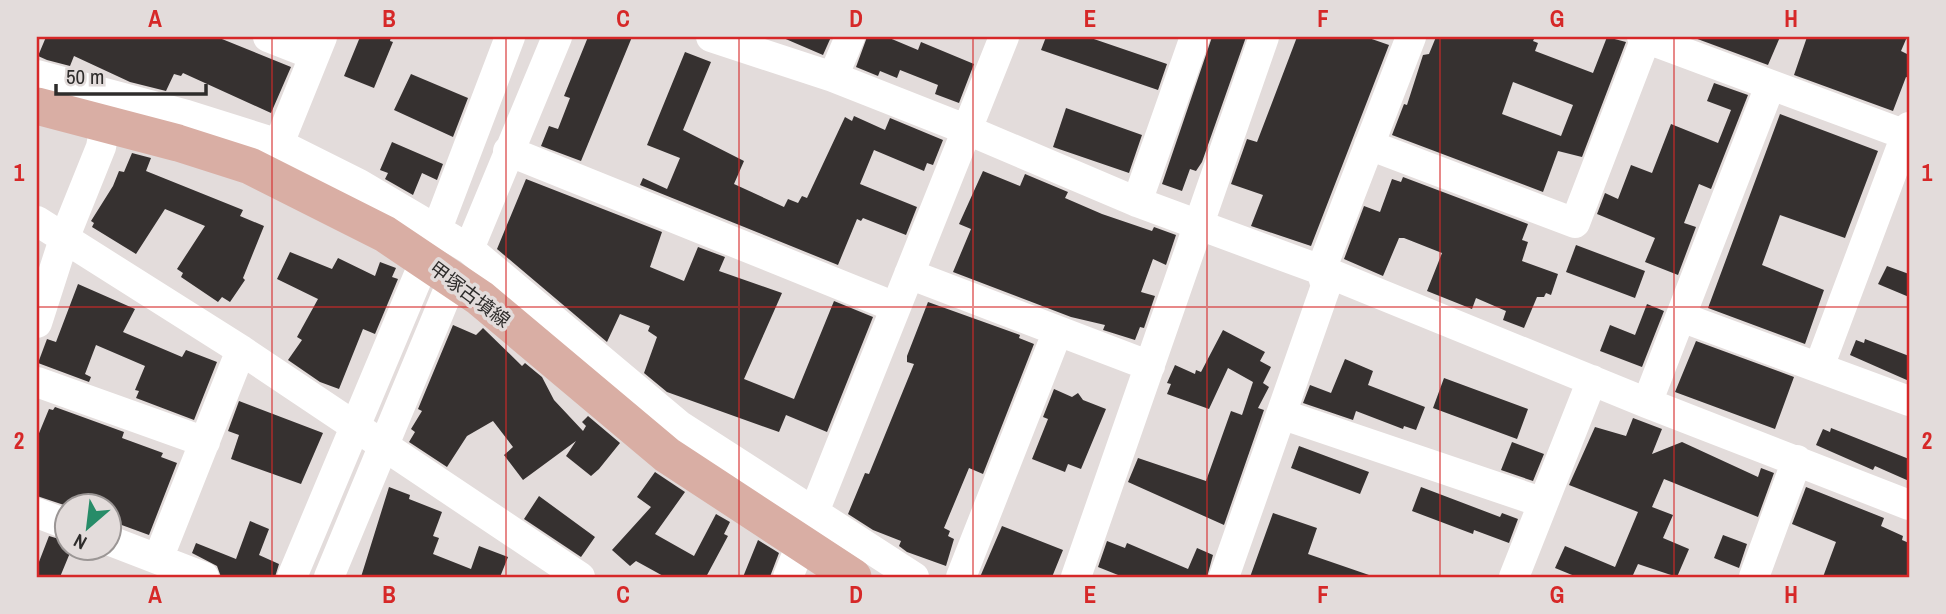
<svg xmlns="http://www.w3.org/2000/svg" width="1946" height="614" viewBox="0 0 1946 614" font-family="'Archivo Narrow','Noto Sans JP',sans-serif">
<rect width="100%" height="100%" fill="#e3dcdb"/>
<path fill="#363130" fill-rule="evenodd" d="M46 37H217L291 67 271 113 183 73 181 76 174 74 166 91 130 82 74 56 70 66 47 60 38 56Z
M360 37H391L390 41 393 42 374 88 344 76Z
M588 37H632L581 161 541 146 549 126 558 129 570 98 564 96Z
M781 37H831L823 55Z
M867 37H887L918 50 921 42 974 64 959 103 935 94 938 85 900 70 897 78 880 71 878 76 856 67Z
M1046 37H1088L1167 64 1158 90 1041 50Z
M1212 37H1246L1202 162 1196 171 1190 169 1182 191 1162 184Z
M1297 37H1366L1389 45 1311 246 1251 226 1263 195 1231 184 1247 139 1257 142Z
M1436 37H1535L1533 41 1538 43 1535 51 1593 73 1607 37 1626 42 1582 157 1558 151 1543 192 1392 135 1404 104 1407 105 1423 55 1429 54ZM1513 82 1573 105 1561 136 1502 114Z
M1692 37H1780L1768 65Z
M1807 37H1907L1901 51 1909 55V78L1906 77 1893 111 1794 75Z
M685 52 711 62 683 130 744 161 734 184 784 207 788 199 798 203 802 196 807 198 845 117 852 121 854 116 885 130 890 118 943 140 933 165 927 163 924 171 874 150 860 184 917 207 906 235 863 218 861 221 857 219 838 265 640 185 643 178 667 189 680 158 647 145Z
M411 74 468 98 453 137 394 110Z
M1714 83 1748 95 1711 189 1699 184 1684 223 1696 227 1678 275 1645 262 1655 238 1597 214 1605 193 1618 199 1631 165 1652 173 1671 124 1718 143 1731 110 1707 101Z
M1066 108 1142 135 1129 173 1053 147Z
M1780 114 1878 151 1845 238 1780 215 1762 265 1824 290 1805 344 1708 308Z
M392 142 443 164 437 180 422 173 413 195 385 179 388 173 380 170Z
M132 153 151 158 146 171 243 210 240 216 264 226 243 278 245 280 230 302 222 297 218 302 181 277 183 273 177 269 205 226 165 209 136 254 92 227 94 223 91 221 113 186 119 171 124 172Z
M983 171 1020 186 1025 174 1068 192 1065 198 1102 214 1152 231 1154 227 1176 235 1166 265 1153 259 1141 292 1155 296 1144 328 1140 327 1135 340 1103 330 1105 325 1071 317 953 272 971 229 959 224Z
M1403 177 1528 224 1522 240 1528 242 1522 261 1558 274 1551 295 1546 293 1544 297H1537L1524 328 1503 320 1506 311 1476 298 1472 309 1427 291 1442 253 1404 238H1399L1383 276 1344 259 1364 206 1380 212 1392 179 1401 182Z
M526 179 662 232 650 267 684 281 698 247 725 257 719 271 782 293 744 379 794 399 834 301 873 317 827 432 786 415 779 432 667 392 644 373 657 337 648 331 650 326 620 314 607 342 497 249Z
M1576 245 1645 271 1635 298 1566 272Z
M290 252 332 269 338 258 375 276 380 262 396 268 392 277 398 279 375 334 363 329 339 389 320 382 288 360 302 340 297 337 318 299 277 279Z
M1887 266 1909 274V297L1878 284Z
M78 284 135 309 123 332 182 357 186 350 217 362 194 420 136 398 139 391 135 390 145 366 96 345 85 374 91 377 89 382 38 363 47 339 56 342Z
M928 302 1020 335 1019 338 1034 344 983 474 969 468 944 528 950 531 948 536 954 539 946 566 907 552 899 546 901 541 873 530 848 514 865 473 869 474 914 364 907 362V356Z
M1647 304 1664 311 1642 367 1600 351 1610 325 1635 335Z
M453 325 476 335 483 328 522 366 525 363 542 377 554 400 583 431 586 426 582 422 588 416 620 443 599 469 591 476 566 456 576 441 523 480 504 455 513 447 493 421 467 436 447 467 409 442 415 432 411 429 422 411 418 409Z
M1223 330 1265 352 1260 361 1271 367 1263 383 1269 387 1258 408 1264 410 1224 525 1128 482 1138 458 1206 481 1231 411 1242 415 1253 382 1228 368 1209 409 1167 394 1171 384 1167 383 1175 365 1195 374 1196 370 1201 372Z
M1865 339 1909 356V381L1850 355 1856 340 1864 343Z
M1696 341 1794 377 1775 429 1675 392Z
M1345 359 1373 371 1368 385 1425 407 1416 430 1404 426 1403 429 1356 411 1353 420 1303 403 1310 385 1331 393Z
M1444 378 1528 409 1517 439 1433 408Z
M1054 389 1072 397 1078 393 1083 400 1106 409 1081 469 1068 464 1065 472 1032 459 1048 419 1043 417Z
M239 401 323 433 301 484 231 459 239 435 228 431Z
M55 407 124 432 122 438 163 453 161 457 177 463 149 535 108 520V506H67L37 496V438L49 409 53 410Z
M1633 418 1662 429 1652 454 1682 442 1758 477 1761 468 1774 473 1758 517 1664 479 1652 507 1673 515 1663 538 1689 549 1677 577 1638 564 1633 575 1639 577H1577L1555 568 1565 546 1615 567 1638 512 1569 485 1595 427 1626 436Z
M1831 428 1909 459V481L1875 466 1873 470 1816 445 1823 429 1830 432Z
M1512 442 1544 454 1533 481 1501 470Z
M1299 446 1369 472 1360 494 1291 468Z
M655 472 685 492 655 534 694 556 716 514 730 522 724 534 728 536 706 577H665L636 561 630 566 612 550 651 507 637 497Z
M389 487 410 495 409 499 442 512 433 536 439 538 433 554 471 569 479 546 508 557 500 577H361Z
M1421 487 1500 517 1502 513 1518 519 1509 543 1474 530 1473 534 1412 511Z
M1806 487 1884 518 1881 526 1903 536 1902 540 1909 543V577H1823L1836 542 1792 524Z
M539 496 595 537 581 557 524 519Z
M1273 513 1317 528 1308 554 1369 575V577H1250Z
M250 521 269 529 259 555 279 564 275 577H221L217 566 192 553 196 543 236 559Z
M1002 526 1063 550 1052 577H980Z
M1723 535 1747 544 1739 568 1714 558Z
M49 536 66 541V548H72L60 577H37V567Z
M758 540 779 553 771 574 770 577H743Z
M1107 541 1125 548 1127 543 1188 569 1197 548 1213 555 1207 577H1123L1098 567Z"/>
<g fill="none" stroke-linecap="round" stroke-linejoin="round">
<path stroke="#fff" stroke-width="30" d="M268 37 314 55
M711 37 833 77 965 129 1137 202 1321 270 1647 403 1909 505
M1642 37 1906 135
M37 75 187 115 279 144 359 184 469 249 679 425 914 577
M833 77 850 37
M1369 145 1575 223 1646 38
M508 151 895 307
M271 163 322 37
M1137 202 1195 37
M37 221 241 350 580 577
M437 229 510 37
M469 249 557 37
M909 274 1150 366
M1681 317 1909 401
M37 323 64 239 101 147 105 125
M1819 367 1909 127
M37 382 205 442
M1647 403 1770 86
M1281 414 1541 502
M37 513 66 524
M108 540 204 577
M158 559 241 350
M292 577 425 260
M329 577 453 279
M788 577 1004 37
M961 577 1057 333
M1076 577 1264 37
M1224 577 1326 286 1321 270 1411 37
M1514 577 1592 380
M1754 577 1797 460"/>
<path stroke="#d9aea4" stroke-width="37" d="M37 106 178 143 250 166 385 234 480 298 667 455 853 577"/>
</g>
<path fill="none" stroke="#d62828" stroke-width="2" stroke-opacity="0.55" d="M272 37V577M506 37V577M739 37V577M973 37V577M1207 37V577M1440 37V577M1674 37V577M37 307H1909"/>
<g text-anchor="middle" stroke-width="7" stroke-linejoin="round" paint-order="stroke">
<g font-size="19" fill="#2e2c2b" stroke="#e3dcdb">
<text transform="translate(470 294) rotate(37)" y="7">甲塚古墳線</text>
</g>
</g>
<rect width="1946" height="614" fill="none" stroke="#e3dcdb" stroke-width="77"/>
<g transform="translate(88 527) rotate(208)"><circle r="33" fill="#e3dcdb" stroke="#9b9695" stroke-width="2"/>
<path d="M0-5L12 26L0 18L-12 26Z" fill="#278c68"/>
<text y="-10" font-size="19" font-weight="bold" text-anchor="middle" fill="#2e2c2b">N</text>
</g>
<path d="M56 84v10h150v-10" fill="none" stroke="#2e2c2b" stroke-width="3.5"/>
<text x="66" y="84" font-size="21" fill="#2e2c2b" stroke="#e3dcdb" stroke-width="5" paint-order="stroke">50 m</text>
<rect x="38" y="38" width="1870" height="538" fill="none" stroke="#d62828" stroke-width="2.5"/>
<g font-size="23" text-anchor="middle" font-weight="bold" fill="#d62828">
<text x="155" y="27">A</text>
<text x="389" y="27">B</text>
<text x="623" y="27">C</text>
<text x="856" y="27">D</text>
<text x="1090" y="27">E</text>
<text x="1323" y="27">F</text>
<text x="1557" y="27">G</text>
<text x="1791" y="27">H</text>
<text x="19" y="181">1</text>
<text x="1927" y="181">1</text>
<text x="19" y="449">2</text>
<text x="1927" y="449">2</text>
<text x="155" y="603">A</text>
<text x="389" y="603">B</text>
<text x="623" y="603">C</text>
<text x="856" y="603">D</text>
<text x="1090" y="603">E</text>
<text x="1323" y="603">F</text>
<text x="1557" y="603">G</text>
<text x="1791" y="603">H</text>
</g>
</svg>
